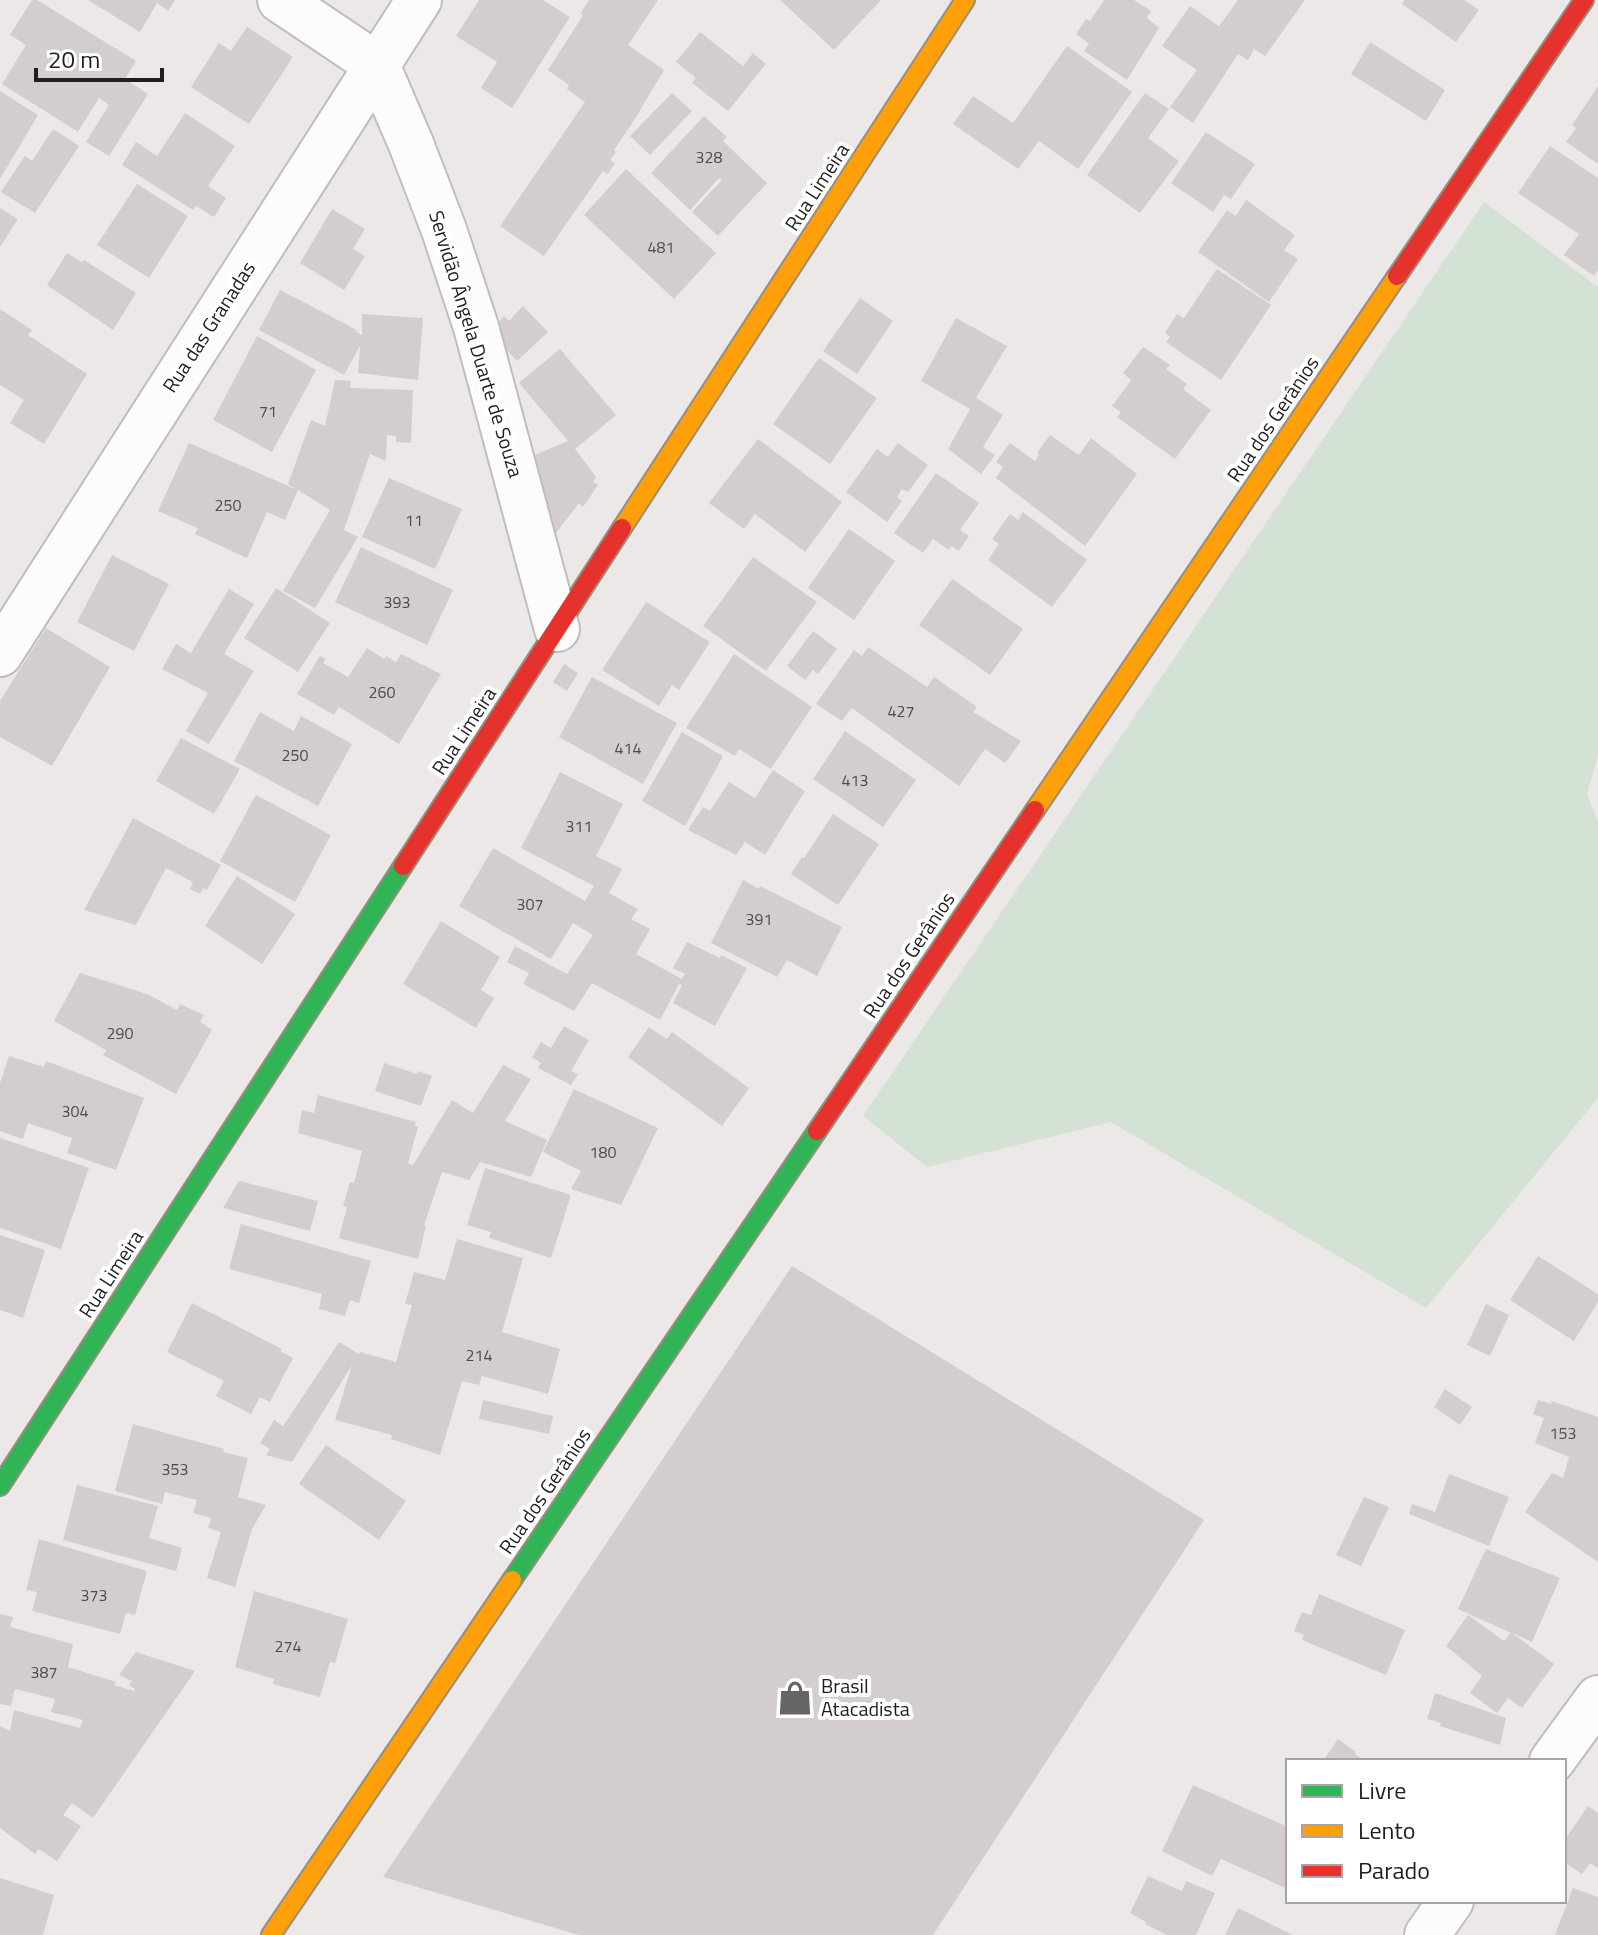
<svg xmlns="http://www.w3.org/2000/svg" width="1598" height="1935" viewBox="0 0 1598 1935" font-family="'Titillium Web',sans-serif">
<rect width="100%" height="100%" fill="#ece8e7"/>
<path fill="#d4e1d5" d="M1484 202 1598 287V755L1587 794 1598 822V1098L1426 1308 1111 1122 927 1167 863 1116Z"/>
<path fill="#d3cecd" d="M32 0H37L136 61 125 79 148 94 109 156 86 142 109 105 99 98 78 132 2 84 26 45 10 35Z
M88 0H175L168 11 157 3 140 32Z
M479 0H543L570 17 512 108 481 88 497 62 456 36Z
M589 0H658L628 45 664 70 633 122 614 150 616 152 610 160 615 163 608 174 603 171 544 256 500 226 585 102 567 89 569 85 548 70 583 15 580 14Z
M780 0H881L834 50Z
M1104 0H1134L1151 11 1147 18 1159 28 1127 80 1084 51 1089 44 1076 34 1086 19 1090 21Z
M1238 0H1305L1265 56 1254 49 1248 60 1238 54 1193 123 1170 107 1197 70 1162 46 1190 6 1219 26Z
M1404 0H1464L1479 10 1456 42 1402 4Z
M247 27 293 57 249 124 191 87 219 43 231 51Z
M700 32 743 66 753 53 766 64 728 111 692 83 696 78 676 62Z
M1370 42 1445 90 1426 121 1351 74Z
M1067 46 1132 92 1078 169 1039 141 1018 169 953 124 973 96 1013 123Z
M1598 86V164L1566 142 1576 128 1572 125Z
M0 91 38 115 0 179Z
M672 93 692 111 650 155 630 136Z
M1145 93 1169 109 1148 138 1179 161 1140 213 1087 175Z
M185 113 235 146 208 186 226 198 214 217 196 206 193 210 122 165 136 142 157 156Z
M704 116 727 137 723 141 767 183 718 236 692 212 722 180 719 178 690 210 651 173Z
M53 129 79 146 35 213 1 192 25 156 32 161Z
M1206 132 1255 164 1231 199 1224 195 1213 212 1171 183Z
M1550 146 1598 178V270L1594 276 1564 255 1579 234 1518 193Z
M626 169 716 253 674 299 584 215Z
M137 184 188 216 149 278 97 245Z
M1246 200 1295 235 1284 250 1298 259 1269 302 1198 252 1227 210 1236 216Z
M0 208 18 219 0 247Z
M332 209 365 229 353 249 365 256 344 290 300 263Z
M67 253 82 262 84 260 136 293 113 330 47 285Z
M1217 269 1271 305 1221 380 1166 342 1170 337 1165 333 1177 314 1184 318Z
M280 290 357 330 355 331 362 335V314L423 318 418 380 358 373 360 346 344 375 259 330Z
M860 298 893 321 857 374 823 351Z
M523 306 548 332 517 361 491 333 504 316 509 321Z
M0 309 32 330 28 335 87 374 44 444 10 423 24 400 0 385Z
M956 318 1007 346 976 398 1003 415 983 447 995 455 981 474 948 449 970 409 921 381Z
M257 336 316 370 272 452 213 420Z
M1143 347 1170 365 1166 369 1187 384 1183 389 1211 410 1175 459 1117 417 1121 412 1112 406 1131 380 1123 373Z
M560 349 616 415 575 449 596 477 593 482 598 485 583 507 579 503 553 537 530 457 568 441 519 383Z
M819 358 877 398 830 464 773 424Z
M335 380 351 381 350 388 413 390 411 443 396 442V436L387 435 386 461 370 454 344 530 358 537 315 608 283 591 330 510 319 503 298 490 285 520 267 512 247 558 195 534 198 528 158 511 189 443 298 490 288 484 311 420 325 426Z
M1050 435 1079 455 1091 438 1137 474 1085 546 996 478 1003 467 996 462 1010 443 1035 461 1039 455 1037 453Z
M758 439 842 502 805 552 755 514 744 529 709 503Z
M898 443 928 465 908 492 902 489 897 497 902 501 887 522 846 492 877 449 888 457Z
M936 473 979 503 960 530 969 536 959 551 951 546 949 550 933 539 923 553 894 533Z
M389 478 462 509 435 569 362 537Z
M1023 512 1087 560 1052 607 988 560 999 544 992 539 1010 514 1018 520Z
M849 529 895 561 854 620 808 588Z
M361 547 453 590 427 645 335 602Z
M112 555 169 584 134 651 77 622Z
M753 557 817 602 766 671 703 626Z
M952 579 1023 629 990 675 919 625Z
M276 588 330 623 298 672 244 638Z
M229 589 254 604 224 654 254 671 209 744 186 731 208 693 162 669 176 644 191 653Z
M646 602 710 642 679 690 672 685 659 706 602 670Z
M46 628 110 667 52 766 0 737V701Z
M813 631 837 649 818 674 813 670 805 680 787 666Z
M868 647 927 687 934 677 977 707 973 712 1021 741 1005 763 985 749 959 786 852 708 842 721 816 704 854 650 862 656Z
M367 648 384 659 386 656 396 662 401 654 441 674 399 744 339 707 334 715 297 694 320 656 326 659 323 663 348 677Z
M734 654 812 707 771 769 739 749 735 756 686 728Z
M564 664 578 673 567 691 553 682Z
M592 677 677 723 643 784 559 737Z
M260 712 294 731 301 716 352 744 318 806 234 761Z
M845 731 916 780 883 827 813 779Z
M682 732 723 756 685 826 642 801Z
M181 738 240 769 214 814 156 781Z
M773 770 805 791 765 855 745 842 736 855 688 830 703 807 710 811 729 782 755 798Z
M560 772 623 804 596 856 622 869 609 893 638 909 631 919 650 929 636 954 682 979 685 974 673 968 687 942 720 958 721 955 747 968 715 1026 673 1003 682 985 679 984 660 1020 592 983 574 1011 523 984 529 973 507 962 515 946 567 974 593 935 573 923 551 959 459 906 493 848 585 901 594 886 521 848Z
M256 795 331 835 295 902 220 861Z
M833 814 879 844 838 905 791 874 802 857 804 858Z
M133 818 221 865 207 890 203 888 200 894 190 889 193 882 166 868 136 925 84 910Z
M237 876 295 914 262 964 205 926Z
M743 880 759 889 760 886 842 927 817 976 787 960 777 977 711 943Z
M441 921 500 957 481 990 494 998 476 1028 403 984Z
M80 973 147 994 177 1010 180 1004 204 1015 200 1022 212 1030 176 1094 103 1055 106 1050 54 1021Z
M564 1026 589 1040 571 1071 578 1074 571 1085 538 1068 541 1063 532 1057 541 1042 551 1048Z
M649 1027 667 1039 672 1032 749 1088 722 1126 628 1057Z
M9 1056 44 1067 46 1061 144 1098 116 1170 67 1153 72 1138 28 1123 23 1139 0 1131V1083Z
M384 1063 417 1074 418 1071 432 1076 421 1106 375 1091Z
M503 1065 531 1079 505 1121 547 1140 531 1177 480 1162 469 1180 442 1172 424 1225 426 1226 418 1259 339 1238 347 1207 343 1206 350 1182 354 1183 362 1151 298 1133 302 1110 314 1113 318 1095 416 1122 415 1126 418 1127 408 1163 413 1165 452 1100 473 1113Z
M574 1089 658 1128 621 1205 571 1189 581 1171 543 1152Z
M0 1138 89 1168 61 1249 0 1228Z
M485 1168 571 1195 551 1258 489 1238 491 1232 467 1225Z
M239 1181 318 1201 310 1231 223 1208Z
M241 1224 371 1261 359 1303 350 1300 345 1316 319 1309 322 1294 229 1269Z
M0 1235 45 1250 23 1318 0 1310Z
M457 1239 523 1258 502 1332 560 1349 548 1394 482 1376 479 1385 462 1381 440 1455 391 1439 392 1435 335 1420 352 1365 292 1462 266 1455 270 1449 260 1443 274 1420 283 1426 339 1342 359 1354 360 1352 396 1362 412 1305 405 1304 414 1272 445 1280Z
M1538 1256 1598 1294V1302L1574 1341 1510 1300Z
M792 1266 1204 1520 933 1935H579L383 1877Z
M192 1303 282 1349 280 1351 293 1358 270 1402 260 1397 251 1414 216 1396 224 1381 167 1352Z
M1486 1304 1509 1315 1490 1356 1467 1345Z
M1445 1389 1472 1407 1460 1425 1434 1407Z
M483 1400 553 1416 549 1434 479 1419Z
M1538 1400 1551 1404 1552 1401 1598 1417V1562L1525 1512 1552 1473 1563 1478 1569 1457 1535 1443 1544 1418 1533 1414Z
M133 1424 224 1449 223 1452 248 1458 238 1497 266 1505 252 1529 235 1587 207 1578 221 1532 208 1528 211 1518 193 1513 197 1500 165 1492 162 1504 115 1491Z
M326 1445 406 1501 379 1540 299 1484Z
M1449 1474 1509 1497 1489 1546 1409 1514 1412 1504 1435 1512Z
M77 1485 158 1506 149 1538 182 1548 176 1571 63 1540Z
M1364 1497 1389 1507 1361 1566 1336 1555Z
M39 1539 147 1571 135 1615 126 1613 120 1634 32 1611 37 1592 26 1590Z
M1486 1549 1560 1578 1532 1642 1512 1633 1554 1664 1522 1708 1508 1698 1497 1713 1470 1693 1482 1676 1446 1646 1468 1615 1504 1641 1511 1633 1458 1609Z
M254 1591 348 1619 335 1663 330 1662 320 1697 273 1684 274 1679 235 1667Z
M1319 1594 1405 1630 1386 1675 1302 1640 1304 1635 1294 1631 1302 1612 1311 1615Z
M0 1614 13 1617 10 1627 73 1644 68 1667 116 1682 114 1685 134 1691 135 1689 129 1685 132 1681 119 1675 136 1652 195 1671 93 1818 72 1803 63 1815 81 1826 57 1861 39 1849 35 1854 0 1828V1726L10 1731 14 1710 80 1728 83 1720 51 1712 55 1699 15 1689 11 1706 0 1704Z
M1435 1693 1506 1718 1500 1745 1440 1726 1441 1723 1427 1719Z
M1338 1739 1356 1752 1355 1754 1365 1761H1323Z
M1193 1785 1288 1827V1889L1221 1859 1212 1876 1162 1851Z
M1588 1806 1598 1813V1868L1590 1863 1582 1874 1564 1862V1841Z
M1148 1876 1182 1891 1186 1881 1215 1893 1196 1935H1167L1145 1924 1146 1922 1130 1913Z
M0 1878 54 1895 43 1935H0Z
M1573 1888 1598 1897V1935H1555Z
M1238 1908 1293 1935H1225Z"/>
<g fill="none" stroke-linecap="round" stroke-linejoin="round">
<g stroke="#bfbebd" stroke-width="48">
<path id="street" d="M280 0 377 65 411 144 444 230 476 327 557 629
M0 654 419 0
M1552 1761 1598 1698
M1427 1935 1451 1901"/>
</g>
<g stroke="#968f7f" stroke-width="22">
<path id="fast" d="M0 1486 403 866
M512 1580 817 1131"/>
</g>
<g stroke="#968f7f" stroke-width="22">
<path id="slow" d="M622 528 965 0
M1035 810 1397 276
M271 1935 512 1580"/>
</g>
<g stroke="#968f7f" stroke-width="22">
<path id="jam" d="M1397 276 1584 0
M403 866 622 528
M817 1131 1035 810"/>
</g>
<use href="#street" stroke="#fcfcfb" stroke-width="44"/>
<use href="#fast" stroke="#30b455" stroke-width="18"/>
<use href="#slow" stroke="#ff9f0a" stroke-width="18"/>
<use href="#jam" stroke="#e5322d" stroke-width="18"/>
</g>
<defs>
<g id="shop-bare" transform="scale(2.76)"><path d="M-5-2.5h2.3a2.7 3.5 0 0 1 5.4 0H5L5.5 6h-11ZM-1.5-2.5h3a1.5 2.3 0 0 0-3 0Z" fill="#666564" stroke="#fff" stroke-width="2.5" paint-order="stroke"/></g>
</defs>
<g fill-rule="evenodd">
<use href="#shop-bare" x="795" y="1698"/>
</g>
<g text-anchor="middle" stroke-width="8" stroke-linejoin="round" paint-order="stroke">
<g font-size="16" fill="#4c4b4b">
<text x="709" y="163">328</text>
<text x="661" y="253">481</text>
<text x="268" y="417">71</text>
<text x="228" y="511">250</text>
<text x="414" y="526">11</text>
<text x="397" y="608">393</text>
<text x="382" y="698">260</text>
<text x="901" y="717">427</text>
<text x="628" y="754">414</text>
<text x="295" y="761">250</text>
<text x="855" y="786">413</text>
<text x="579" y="832">311</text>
<text x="530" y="910">307</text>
<text x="759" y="925">391</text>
<text x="120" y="1039">290</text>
<text x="75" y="1117">304</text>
<text x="603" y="1158">180</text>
<text x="479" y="1361">214</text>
<text x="1563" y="1439">153</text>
<text x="175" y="1475">353</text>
<text x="94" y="1601">373</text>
<text x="288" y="1652">274</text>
<text x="44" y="1678">387</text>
</g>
<g font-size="20" fill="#1e1e1e" stroke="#fff">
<text transform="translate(817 187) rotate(-57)" y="7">Rua Limeira</text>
<text transform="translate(209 327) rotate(-57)" y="7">Rua das Granadas</text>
<text transform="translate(476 344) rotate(73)" y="7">Servidão Ângela Duarte de Souza</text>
<text transform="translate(1273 419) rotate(-56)" y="7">Rua dos Gerânios</text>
<text transform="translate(464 731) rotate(-57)" y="7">Rua Limeira</text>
<text transform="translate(909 955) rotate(-56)" y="7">Rua dos Gerânios</text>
<text transform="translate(111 1274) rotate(-57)" y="7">Rua Limeira</text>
<text transform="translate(545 1491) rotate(-56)" y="7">Rua dos Gerânios</text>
</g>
<g font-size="20" fill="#1e1e1e" stroke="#fff" text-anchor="start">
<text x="821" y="1693">Brasil<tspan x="821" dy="23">Atacadista</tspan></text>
</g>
</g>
<rect x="1286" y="1759" width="280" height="144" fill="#ffffff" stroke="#a5a5a5" stroke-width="2"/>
<rect x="1302" y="1785" width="40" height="12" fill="#30b455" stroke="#a5a5a5" stroke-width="2"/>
<text x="1358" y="1799" font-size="24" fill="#1e1e1e">Livre</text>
<rect x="1302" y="1825" width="40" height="12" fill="#ff9f0a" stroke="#a5a5a5" stroke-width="2"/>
<text x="1358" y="1839" font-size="24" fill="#1e1e1e">Lento</text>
<rect x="1302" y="1865" width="40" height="12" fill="#e5322d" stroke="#a5a5a5" stroke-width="2"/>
<text x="1358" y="1879" font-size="24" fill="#1e1e1e">Parado</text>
<path d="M36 68v12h126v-12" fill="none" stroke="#1e1e1e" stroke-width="4"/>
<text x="48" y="68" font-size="24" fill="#1e1e1e" stroke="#ffffff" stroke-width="6" paint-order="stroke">20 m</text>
</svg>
